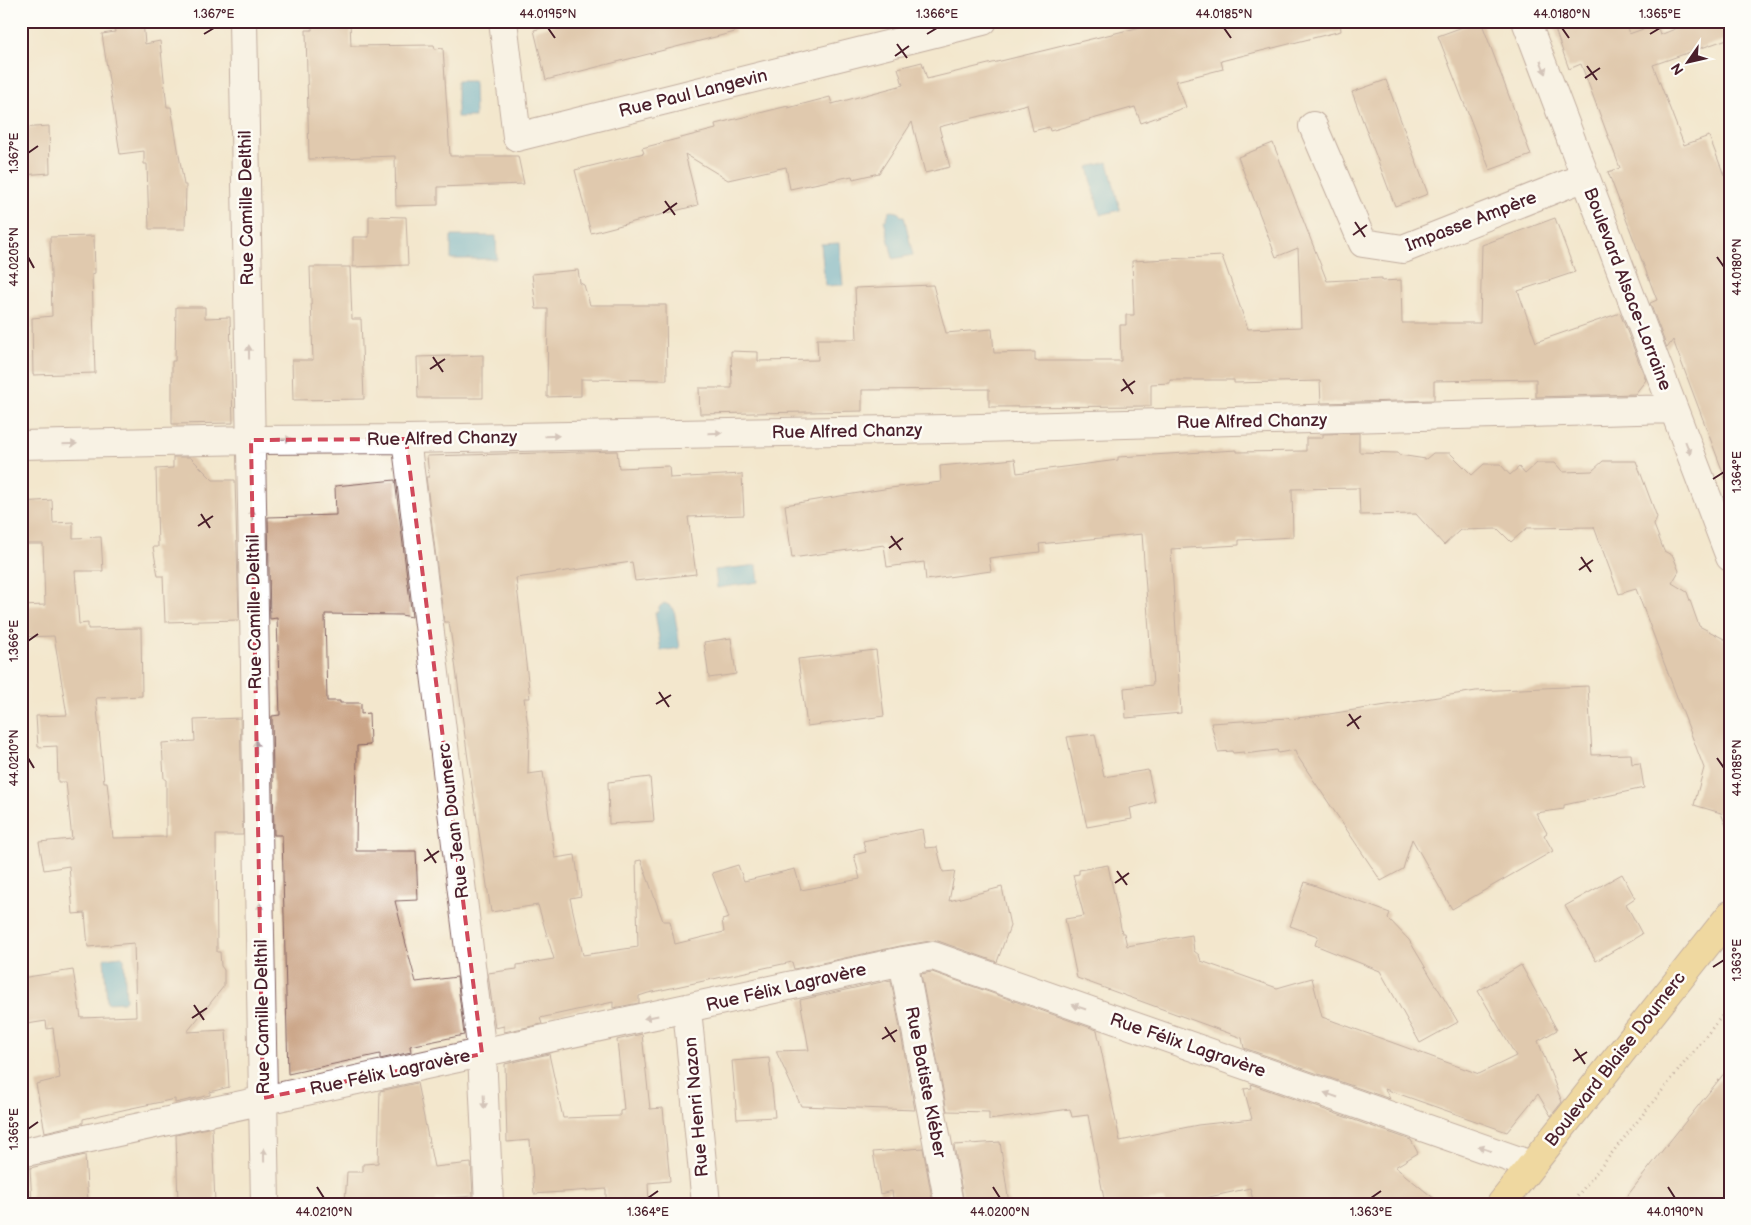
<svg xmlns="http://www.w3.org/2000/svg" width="1751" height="1225" viewBox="0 0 1751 1225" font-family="'Balsamiq Sans',sans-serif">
<rect width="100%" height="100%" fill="#fdfcf7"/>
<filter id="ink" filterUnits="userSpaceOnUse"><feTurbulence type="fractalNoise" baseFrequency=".02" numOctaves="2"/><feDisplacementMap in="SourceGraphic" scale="10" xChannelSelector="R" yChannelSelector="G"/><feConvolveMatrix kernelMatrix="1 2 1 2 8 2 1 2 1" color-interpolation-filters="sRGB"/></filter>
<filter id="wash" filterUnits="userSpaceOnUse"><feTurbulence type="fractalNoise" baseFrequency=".0096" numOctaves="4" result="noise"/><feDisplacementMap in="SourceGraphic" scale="20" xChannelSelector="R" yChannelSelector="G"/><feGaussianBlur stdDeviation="1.12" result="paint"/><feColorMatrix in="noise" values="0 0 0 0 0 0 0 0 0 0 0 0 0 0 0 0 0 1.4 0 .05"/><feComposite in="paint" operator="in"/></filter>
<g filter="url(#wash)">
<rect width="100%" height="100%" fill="#f3e7cd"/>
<path fill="#53acd0" stroke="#4e667e" d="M457 81H474L475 117H457Z
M1108 162 1120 210 1100 215 1088 167Z
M892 211 898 212 901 216H904L913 255 893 259 884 220H886L889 212Z
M451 236H496L497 259H451Z
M839 243 843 285 825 286 821 244Z
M757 565 759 582 717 588 715 570Z
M664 603 669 605 672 609H674L680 648 661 651 655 612H658L659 607Z
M122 956 124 959 126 1000 123 1002 107 1003 104 958Z"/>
<g id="blocks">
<path fill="#cba587" d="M113 21H143L145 44 160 41 167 107H171L184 185H186L185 229H149L147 164H144V151L120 154 102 34 115 32Z
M312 21H350L351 46 434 45 435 49 443 48 450 156H518L524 184 438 187V205L396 206 395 156 309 159 306 30H312Z
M569 21H733L735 32 546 80 534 30Z
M1165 21H1340L1341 31 1221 61 1223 69 1176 81 1186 107 1141 123 1135 107 1050 131 1049 127 1033 131 1027 104 939 127 950 167 925 173 912 122 879 173 853 179 852 176 790 189 786 167 728 180 685 154 698 205 591 233 575 170 644 153 642 148 716 129 715 124 788 106V108L830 97 832 104 903 85 898 68 922 62 927 79Z
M1479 21H1481L1531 155 1490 170 1438 36Z
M1552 21H1625L1629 34 1657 24 1660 35 1695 21H1730V38L1653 65 1684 145 1709 136 1724 175 1730 173V482L1727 483 1673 340 1667 348 1650 303 1657 300 1608 172 1620 168 1581 64 1569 69Z
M1386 80 1428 194 1395 206 1352 92Z
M49 126 50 173 21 175V128Z
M1273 143 1327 281 1382 278V281L1401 280 1402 323H1480L1482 245 1555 218 1575 272 1518 291 1536 342 1620 313 1646 380 1635 394 1536 397V379L1434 381V400L1321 403 1320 381 1234 383V380H1170V383L1151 384V406L989 407V389L862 390V411L700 414 699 388H732L731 351 758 352V361L818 360 817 339H857L855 288 933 285 946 333 992 329 994 353 1035 352V361H1121L1120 325H1126V315H1134L1132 261 1222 256 1248 329 1301 327 1298 248 1276 257 1238 157Z
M369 216 406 217 408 265 353 267V237H369Z
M94 236 95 273 92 274 95 373 33 375 32 318 52 316 50 237Z
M310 267H350L352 319H361L364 399 293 400 292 360H313Z
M578 270 580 283 584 285 590 305H666L667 380 581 379V396L547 397 548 309H536L532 274Z
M176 307H205V318L230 317 233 423 172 424V361H175Z
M483 355V398H418L417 357Z
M1359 433V452L1398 453 1399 455 1426 459 1433 453H1450L1472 475 1484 464H1500L1510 475 1519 467 1525 474 1537 463H1555L1563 472 1592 471 1603 461H1636L1657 517 1654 525 1664 551 1673 556 1679 571 1672 583 1687 592 1699 626 1730 642V828H1727L1721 813 1694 805 1704 768 1636 589 1619 594 1594 527 1527 528 1511 542 1498 529 1460 530 1444 545 1416 514 1360 515 1359 488 1292 489 1293 537 1239 540V545L1171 549 1181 713 1126 718 1124 688 1153 685 1142 534 1039 544 1040 552 989 558 991 571 926 580 924 562 887 567 884 545 792 558 785 505 890 488 941 482 940 466 1015 459 1017 473 1118 460V457L1237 450V452L1306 451V438H1323V434Z
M617 451 619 468 669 466 670 478 742 474 744 515 688 517 696 574 635 581 632 562 516 578 530 698H524L529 733 528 774 543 772 555 858 575 855 581 896 570 898 583 955 638 947 636 861 641 860 663 921H670L675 944 724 932 722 920 729 918 712 873 738 865 744 881 795 869 801 890 860 879 854 855 866 852 863 841 922 829 925 848 937 847 943 872 955 871 949 901 1002 887 1010 926 997 962 938 941H930L900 946 794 969 792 962 648 993 639 996V1003L613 1008V1002L540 1018 542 1024 504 1032V1026L495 1028 488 973 517 969V965L554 959 538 905 491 912 468 759 454 655 449 622H444L426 477H429L427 456Z
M173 457H190L213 480H235L239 620 165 622 163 576H158L153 547H158L156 469 173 468Z
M395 480 412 617 401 615 325 614 327 701H340V703H361V714L369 713 370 745 357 746 356 851H416L418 900 395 901 410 960 416 982 457 977 464 1035 410 1046 411 1052 380 1059V1054L288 1074 282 835H274L272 716 280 715 277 618 270 619 268 517 336 515 335 486Z
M52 500 53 523 73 522V538L101 537 103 571H75L79 624 88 623V629L141 628 142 696 96 698 104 782H107L113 838 166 837V779H164L162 743 195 741 194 720 240 718 243 835H216L217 952H220L221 966 224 970V986L187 1032 226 1030 229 1087 210 1092V1095L175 1103V1099L127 1109 83 1119V1123L45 1132 36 1084 60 1078 53 1028 47 1029 46 1021 21 1025V978L73 970 81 1018 136 1016 134 943 88 947 85 913 73 914 69 866 44 870 39 842 72 839 66 782H58L57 746 38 747 36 716 67 715 54 636 21 637V606L45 605 43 544H21V502Z
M731 638 736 674 709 678 704 642Z
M876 650 884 716 807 726 798 659Z
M1588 686 1592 755 1631 754 1632 764 1640 763 1644 788 1564 805V809L1536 813 1547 833 1544 835 1553 851 1452 909 1412 839 1403 869 1381 881 1296 754 1295 750 1278 753 1277 750 1244 754V752L1233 753 1232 751 1218 752 1211 723 1288 718 1289 719 1329 714 1476 691Z
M1095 734 1104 777 1148 770 1155 802 1130 808 1132 819 1087 827 1067 737Z
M650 777 654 821 609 824 608 782Z
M1108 865 1122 933H1124L1127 946 1192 935 1194 951 1199 955 1201 961 1277 988 1312 978 1322 1017 1479 1074 1516 1056 1478 991 1521 965 1557 1030 1538 1041 1562 1102 1551 1116 1538 1094 1507 1132 1385 1089 1390 1099 1244 1048 1242 1038 1077 978 1065 919 1084 916 1073 875 1079 874V870Z
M1622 874 1635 898 1626 904 1642 934 1596 961 1565 906Z
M1305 882 1390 913 1388 918 1409 940 1458 1022 1420 1043 1380 971 1315 945 1318 936 1290 926Z
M932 972 1097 1030 1120 1141 1198 1125 1252 1119 1244 1089 1252 1088 1251 1084 1411 1140 1418 1153 1395 1167 1441 1204H1254L1250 1188 1178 1204H1165L1164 1199 1105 1204 1088 1115 1072 1117 1070 1109 989 1120V1112L947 1111 921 974Z
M891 980 915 1110 801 1106 776 1051 809 1050 800 1000Z
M642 1034 650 1109 663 1108 670 1181 648 1183 649 1204H606V1189L534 1194 530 1140 507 1142 505 1064 549 1054 563 1118 620 1116V1111L624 1110 617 1040Z
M769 1058 775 1117 737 1119 732 1061Z
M1730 1066V1204H1621L1666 1146Z
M417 1083 434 1167 471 1163 473 1196 436 1199V1204H345L347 1172H363V1164L378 1163 380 1091Z
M212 1127 215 1204H178L176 1135Z
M1000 1142 1009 1204H964L954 1145Z
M923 1148 933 1204H894L892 1191 880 1194 873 1152Z
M85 1155 88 1204H32L30 1168Z"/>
</g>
</g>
<g filter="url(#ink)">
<use href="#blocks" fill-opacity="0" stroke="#856564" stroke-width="1"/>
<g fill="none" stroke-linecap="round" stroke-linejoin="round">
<g stroke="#856564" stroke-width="30">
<path id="minor" d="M243 21 265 1204
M503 21 517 137 983 21
M1526 21 1730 557
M1313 126 1363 243 1403 249 1585 177
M406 439 482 1054 489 1204
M21 445 251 440 406 439 946 429 1673 409
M903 961 949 1204
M687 1009 706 1204
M21 1153C315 1087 609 1027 903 961L933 956 1531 1165"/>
</g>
<g stroke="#856564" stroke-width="30">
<path id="major" d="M1501 1204 1730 915"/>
</g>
<path stroke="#856564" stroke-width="3" stroke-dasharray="1 4" stroke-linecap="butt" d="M1571 1204 1730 1006"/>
<use href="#minor" stroke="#fff" stroke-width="28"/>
<use href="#major" stroke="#ecc669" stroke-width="28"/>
</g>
<defs><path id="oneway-solid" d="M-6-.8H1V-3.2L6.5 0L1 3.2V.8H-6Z" transform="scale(1.25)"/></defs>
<g fill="#ae9aa0">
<use href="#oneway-solid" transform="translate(1543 67) rotate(69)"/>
<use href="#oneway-solid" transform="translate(249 352) rotate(-91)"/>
<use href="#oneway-solid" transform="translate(715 433) rotate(-1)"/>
<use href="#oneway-solid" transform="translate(552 436) rotate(-1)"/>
<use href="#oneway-solid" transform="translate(285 439)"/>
<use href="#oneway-solid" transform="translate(70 444) rotate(-1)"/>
<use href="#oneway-solid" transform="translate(1688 448) rotate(69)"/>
<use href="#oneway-solid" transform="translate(252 515) rotate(-91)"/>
<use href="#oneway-solid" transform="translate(256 747) rotate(-91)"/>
<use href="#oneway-solid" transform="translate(260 910) rotate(-91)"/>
<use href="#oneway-solid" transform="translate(1079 1007) rotate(-161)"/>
<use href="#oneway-solid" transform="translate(651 1017) rotate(168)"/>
<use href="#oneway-solid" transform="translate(1331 1095) rotate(-161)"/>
<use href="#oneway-solid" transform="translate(484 1102) rotate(87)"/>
<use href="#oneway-solid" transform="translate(1485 1149) rotate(-161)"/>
<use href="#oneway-solid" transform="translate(264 1155) rotate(-91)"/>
</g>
</g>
<path d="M0 0H1751V1225H0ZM406 439 482 1054 263 1098 251 440Z" fill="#f3e7cd" fill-opacity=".55" fill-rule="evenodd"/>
<path fill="none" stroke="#d1495b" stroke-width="4" stroke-dasharray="10 6" stroke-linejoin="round" d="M406 439 482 1054 263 1098 251 440Z"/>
<path fill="none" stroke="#4a1f2b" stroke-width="2" d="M548 28 555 38M1224 28 1231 38M1562 28 1569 38M204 34 214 28M927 34 937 28M1650 34 1660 28M897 44 907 58M895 56 909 46M1587 66 1597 80M1585 78 1600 68M28 153 38 146M665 201 675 215M663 213 677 203M1355 222 1365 237M1353 235 1367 225M28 257 34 268M1717 257 1724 267M433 357 443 372M430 369 445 359M1123 379 1133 394M1121 391 1135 381M1713 479 1724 472M201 514 210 528M198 526 213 516M891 536 901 550M889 548 903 538M1581 557 1591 572M1579 570 1593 560M28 641 38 634M659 692 669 707M656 704 671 695M1349 714 1359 729M1347 726 1361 716M28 758 34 768M1717 758 1724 768M427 849 436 863M424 861 439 851M1117 871 1127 885M1115 883 1129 873M1713 967 1724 960M194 1005 204 1020M192 1018 207 1008M885 1027 895 1042M882 1039 897 1030M1575 1049 1585 1064M1573 1061 1587 1052M28 1129 38 1122M317 1187 324 1198M993 1187 1000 1198M1668 1187 1675 1198M648 1198 658 1191M1371 1198 1381 1191"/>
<g text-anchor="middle" stroke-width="5" stroke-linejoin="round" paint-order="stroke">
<g font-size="18" fill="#4a1f2b" stroke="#fdfcf7">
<text transform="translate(693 93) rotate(-14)" y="6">Rue Paul Langevin</text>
<text transform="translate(246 208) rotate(-91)" y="6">Rue Camille Delthil</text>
<text transform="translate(1471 221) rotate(-21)" y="6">Impasse Ampère</text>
<text transform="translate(1628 289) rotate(69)" y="6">Boulevard Alsace-Lorraine</text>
<text transform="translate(1252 421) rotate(-1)" y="6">Rue Alfred Chanzy</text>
<text transform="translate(847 431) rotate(-1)" y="6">Rue Alfred Chanzy</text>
<text transform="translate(442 438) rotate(-1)" y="6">Rue Alfred Chanzy</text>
<text transform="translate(254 612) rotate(-91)" y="6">Rue Camille Delthil</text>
<text transform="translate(453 821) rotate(-97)" y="6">Rue Jean Doumerc</text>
<text transform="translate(786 987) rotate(-13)" y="6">Rue Félix Lagravère</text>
<text transform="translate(262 1017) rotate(-91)" y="6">Rue Camille Delthil</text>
<text transform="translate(1188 1045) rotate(19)" y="6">Rue Félix Lagravère</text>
<text transform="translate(1615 1059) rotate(-52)" y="6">Boulevard Blaise Doumerc</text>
<text transform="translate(390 1072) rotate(-12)" y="6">Rue Félix Lagravère</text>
<text transform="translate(926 1082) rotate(79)" y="6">Rue Batiste Kléber</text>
<text transform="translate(696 1107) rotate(-95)" y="6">Rue Henri Nazon</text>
</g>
</g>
<rect width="1751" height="1225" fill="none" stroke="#fdfcf7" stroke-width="55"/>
<g transform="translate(1688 62) rotate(236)" stroke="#fdfcf7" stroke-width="4" paint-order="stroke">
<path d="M0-4L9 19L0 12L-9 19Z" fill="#4a1f2b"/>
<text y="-8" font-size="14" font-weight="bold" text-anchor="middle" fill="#4a1f2b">N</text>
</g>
<rect x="28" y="28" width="1696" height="1170" fill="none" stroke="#4a1f2b" stroke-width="2"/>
<g font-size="12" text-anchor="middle" fill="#4a1f2b">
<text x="214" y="18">1.367°E</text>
<text x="548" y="18">44.0195°N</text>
<text x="937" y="18">1.366°E</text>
<text x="1224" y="18">44.0185°N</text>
<text x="1562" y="18">44.0180°N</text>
<text x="1660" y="18">1.365°E</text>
<text transform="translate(14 153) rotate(-90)" y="4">1.367°E</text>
<text transform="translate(14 257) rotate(-90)" y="4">44.0205°N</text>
<text transform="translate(1737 267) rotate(-90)" y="4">44.0180°N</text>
<text transform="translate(1737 472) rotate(-90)" y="4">1.364°E</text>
<text transform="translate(14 641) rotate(-90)" y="4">1.366°E</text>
<text transform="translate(14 758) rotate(-90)" y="4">44.0210°N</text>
<text transform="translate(1737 768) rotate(-90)" y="4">44.0185°N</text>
<text transform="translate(1737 960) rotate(-90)" y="4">1.363°E</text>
<text transform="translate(14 1129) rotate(-90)" y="4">1.365°E</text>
<text x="324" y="1216">44.0210°N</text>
<text x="648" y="1216">1.364°E</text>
<text x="1000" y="1216">44.0200°N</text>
<text x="1371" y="1216">1.363°E</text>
<text x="1675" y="1216">44.0190°N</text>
</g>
</svg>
